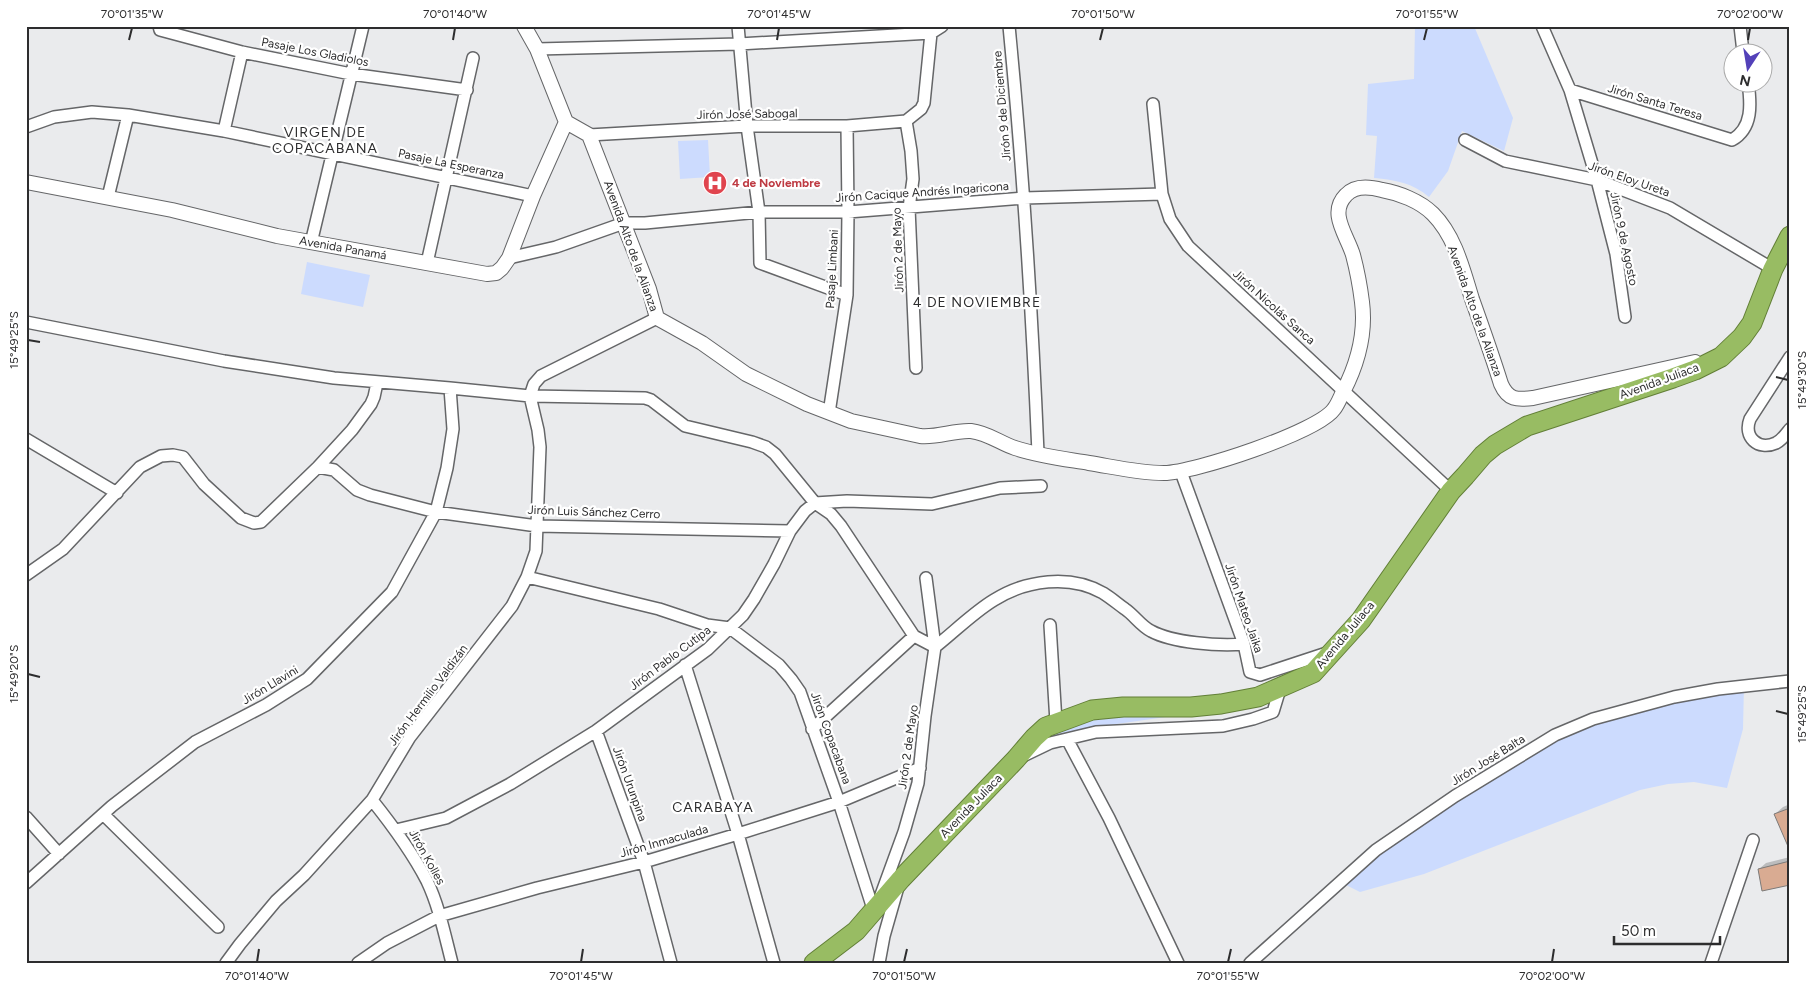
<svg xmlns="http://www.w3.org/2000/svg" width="1816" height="989" viewBox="0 0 1816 989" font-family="Figtree,sans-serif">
<rect width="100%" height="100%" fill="#eaebed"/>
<path fill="#ccdbfe" d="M1415 26H1474L1513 118 1504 151 1462 131 1448 171 1429 197C1413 183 1395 180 1374 178L1377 136 1366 135 1368 84 1414 79Z
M708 140 710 177 680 179 678 141Z
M307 262 370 275 363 307 301 294Z
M1744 685 1743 729 1727 788 1694 782 1668 784 1640 790 1424 874 1360 892 1336 880 1552 733Z
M1187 714 1081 729 1046 739 1049 729 1076 717Z"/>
<path fill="#0003" d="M1790 804V839L1775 814 1783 807Z
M1790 857V883L1759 869 1766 863Z"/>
<path fill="#d9ab92" stroke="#7c7a79" d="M1790 808V851L1774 814Z
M1790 861V885L1762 891 1758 869Z"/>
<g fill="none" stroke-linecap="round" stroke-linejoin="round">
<g stroke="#656668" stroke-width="14">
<path id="minor" d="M159 26 160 30 242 52 351 74 467 90
M738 26 747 126 759 212 760 263 847 295
M1009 26C1023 168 1032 311 1038 453
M1542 26 1570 90 1597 180 1616 254 1625 317
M1740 26 1743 52
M537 49 739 44 931 33
M1570 90 1732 140C1753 128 1751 104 1748 82
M1153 104 1162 194 1170 219 1188 246 1451 491
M26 127 54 117 92 112 128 115 224 131 533 196
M224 131 242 52
M589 135 747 126H847L906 121
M1465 140 1505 161 1597 180 1670 208 1773 269
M108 197 128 115
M311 243 363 26
M509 258 556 247 624 223H645L759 212H848L1024 198 1162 194
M427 263 473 58
M26 322 224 361 334 378 450 388 530 396 645 398 651 400 685 426 752 442 766 447 775 454 815 503 831 514 841 526 914 636 935 647C954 632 974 612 994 600 1026 580 1070 574 1103 593 1111 598 1118 604 1125 609 1134 615 1141 626 1151 631 1173 643 1218 646 1244 644
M1790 357 1750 419C1743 437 1758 451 1776 443 1782 440 1786 434 1790 429
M916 368 909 208 913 179 911 151 906 121 921 109 924 103 931 33 942 26
M530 396 534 384 541 376 657 318
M829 413 847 295 848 212 847 126
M26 439 117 493
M318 467 334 470 357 490 370 495 436 512 537 526 790 531
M1181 472 1244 644 1250 672 1260 675 1330 652
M26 575 63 549 140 467 161 456 173 455 183 457 204 484 241 518 254 523 261 522 318 467 352 430 371 404 374 397 377 383
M527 577 659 609 707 625 730 628 779 665 791 679 800 692 839 802 874 912
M1050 625 1056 722
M685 665 738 834 774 963
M812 729 914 636
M596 731 644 862 671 963
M1067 739 1109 818 1178 963
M1023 756 1050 743 1096 732 1223 726 1253 719 1273 712 1280 689
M372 800C392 825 412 852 427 881 439 906 445 936 452 963
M103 814 218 927
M26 817 59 854
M396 830 446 818 510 784 596 731 708 649 743 615 754 599 774 564 790 531 805 511 815 503 847 501 932 504 1000 488 1041 486
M26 883 112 806 195 742 266 705 307 679 392 592 436 512 447 468 453 429 450 388
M881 895 904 832 918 783 925 716 935 647 926 578
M226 963 240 944 276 901 304 875 372 800 410 737 512 606 527 577 536 551 540 447 538 430 530 396
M358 963 387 943 439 916 537 888 644 862 738 834 839 802 920 768
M879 963 884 936 898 887
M1250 963 1376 850 1455 796 1555 735 1593 719 1674 697 1718 689 1790 681
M1711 963 1753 840"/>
</g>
<g stroke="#656668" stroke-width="16">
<path id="tertiary" d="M524 26 537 49 566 122 589 135 649 289 657 318 702 343 746 374 807 404 851 421 920 436C937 438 954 430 971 431 988 433 1000 443 1015 448 1039 456 1065 459 1089 463 1114 467 1139 473 1164 473 1193 473 1318 432 1334 409 1338 404 1340 398 1343 392 1357 365 1366 333 1362 302 1360 286 1357 270 1353 255 1347 235 1328 213 1346 195 1355 185 1371 187 1382 190 1399 193 1420 201 1433 214 1455 236 1463 270 1472 299 1482 327 1492 355 1501 384 1508 400 1517 400 1533 398L1695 362
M26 182 172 210 277 236 487 274 496 273 502 268 509 258 533 196 566 122"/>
</g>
<g stroke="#627f37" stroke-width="21">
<path id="trunk" d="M814 963 856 931 901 879 1016 759 1034 738 1046 727 1092 710 1123 707H1191L1221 704 1258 697 1313 673 1361 620 1451 491 1465 476 1483 455 1495 445 1527 426 1673 378 1695 370 1721 357 1742 337 1752 323 1773 269 1790 236"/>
</g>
<use href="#minor" stroke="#fff" stroke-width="11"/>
<use href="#tertiary" stroke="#fff" stroke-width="14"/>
<use href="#trunk" stroke="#98bc63" stroke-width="19"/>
</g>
<path fill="none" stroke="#2d2d2e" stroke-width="2" d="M129 40 132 28M453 40 455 28M777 40 779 28M1100 40 1103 28M1424 40 1427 28M1748 40 1750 28M28 340 40 342M1776 377 1788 380M28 674 40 677M1776 711 1788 714M257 962 259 949M581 962 583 949M904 962 907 949M1228 962 1231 949M1552 962 1554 949"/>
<defs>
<g id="hospital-disc" transform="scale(1.25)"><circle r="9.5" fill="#e0444e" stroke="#fff"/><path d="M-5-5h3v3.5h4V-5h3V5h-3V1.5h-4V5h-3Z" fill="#fff"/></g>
</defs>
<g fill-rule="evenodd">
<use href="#hospital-disc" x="715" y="183"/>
</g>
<g text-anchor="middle" stroke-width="4.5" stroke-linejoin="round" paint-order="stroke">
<g font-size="12" fill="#2d2d2e" stroke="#fff">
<text transform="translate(315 52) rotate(11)" y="4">Pasaje Los Gladiolos</text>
<text transform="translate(1655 102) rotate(17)" y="4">Jirón Santa Teresa</text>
<text transform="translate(1002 106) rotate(-95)" y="4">Jirón 9 de Diciembre</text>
<text transform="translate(747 114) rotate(-1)" y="4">Jirón José Sabogal</text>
<text transform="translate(451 164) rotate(12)" y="4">Pasaje La Esperanza</text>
<text transform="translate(1629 179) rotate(19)" y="4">Jirón Eloy Ureta</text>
<text transform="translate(922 192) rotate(-4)" y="4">Jirón Cacique Andrés Ingaricona</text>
<text transform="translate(1624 239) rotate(78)" y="4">Jirón 9 de Agosto</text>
<text transform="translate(631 246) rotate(70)" y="4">Avenida Alto de la Alianza</text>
<text transform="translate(343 248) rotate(10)" y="4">Avenida Panamá</text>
<text transform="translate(898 250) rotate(-92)" y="4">Jirón 2 de Mayo</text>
<text transform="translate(832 269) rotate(-87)" y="4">Pasaje Limbani</text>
<text transform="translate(1274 307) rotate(42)" y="4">Jirón Nicolás Sanca</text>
<text transform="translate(1475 311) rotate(70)" y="4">Avenida Alto de la Alianza</text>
<text transform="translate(1659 381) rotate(-20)" y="4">Avenida Juliaca</text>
<text transform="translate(594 512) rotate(2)" y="4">Jirón Luis Sánchez Cerro</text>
<text transform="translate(1244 608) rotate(71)" y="4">Jirón Mateo Jaika</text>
<text transform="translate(1345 635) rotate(-50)" y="4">Avenida Juliaca</text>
<text transform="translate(670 658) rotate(-37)" y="4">Jirón Pablo Cutipa</text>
<text transform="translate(270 685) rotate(-31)" y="4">Jirón Llavini</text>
<text transform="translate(428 695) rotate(-53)" y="4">Jirón Hermilio Valdizán</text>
<text transform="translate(831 738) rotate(70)" y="4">Jirón Copacabana</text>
<text transform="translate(908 747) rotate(-82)" y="4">Jirón 2 de Mayo</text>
<text transform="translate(1488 760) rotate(-32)" y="4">Jirón José Balta</text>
<text transform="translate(630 784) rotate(70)" y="4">Jirón Urunpina</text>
<text transform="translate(971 806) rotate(-46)" y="4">Avenida Juliaca</text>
<text transform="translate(664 841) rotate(-16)" y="4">Jirón Inmaculada</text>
<text transform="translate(427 857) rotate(61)" y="4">Jirón Kolles</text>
</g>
<g font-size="12" font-weight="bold" fill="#be3a42" stroke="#fff" text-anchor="start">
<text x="732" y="187">4 de Noviembre</text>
</g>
<g font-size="14" letter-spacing="1" fill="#2d2d2e" stroke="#fff">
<text x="325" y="137">VIRGEN DE<tspan x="325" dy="16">COPACABANA</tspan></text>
<text x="977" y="307">4 DE NOVIEMBRE</text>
<text x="713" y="812">CARABAYA</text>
</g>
</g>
<rect width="1816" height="989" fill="none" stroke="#ffffff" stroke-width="55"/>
<g transform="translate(1748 68) rotate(192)"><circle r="24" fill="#ffffff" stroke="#ababab"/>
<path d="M0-4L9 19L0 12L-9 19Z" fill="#5341b9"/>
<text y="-8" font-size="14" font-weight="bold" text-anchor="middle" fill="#2d2d2e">N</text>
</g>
<path d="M1614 936v8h106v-8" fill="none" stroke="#2d2d2e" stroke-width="2.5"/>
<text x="1621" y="936" font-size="15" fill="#2d2d2e" stroke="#ffffff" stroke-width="4" paint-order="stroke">50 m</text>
<rect x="28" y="28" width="1760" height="934" fill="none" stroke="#2d2d2e" stroke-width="2"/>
<g font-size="12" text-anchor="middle" fill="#2d2d2e">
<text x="132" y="18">70°01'35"W</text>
<text x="455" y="18">70°01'40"W</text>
<text x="779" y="18">70°01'45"W</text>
<text x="1103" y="18">70°01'50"W</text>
<text x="1427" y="18">70°01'55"W</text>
<text x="1750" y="18">70°02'00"W</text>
<text transform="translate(14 340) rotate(-90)" y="4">15°49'25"S</text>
<text transform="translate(1802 380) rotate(-90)" y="4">15°49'30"S</text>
<text transform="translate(14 674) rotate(-90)" y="4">15°49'20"S</text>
<text transform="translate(1802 714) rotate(-90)" y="4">15°49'25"S</text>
<text x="257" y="980">70°01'40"W</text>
<text x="581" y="980">70°01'45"W</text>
<text x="904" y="980">70°01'50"W</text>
<text x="1228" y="980">70°01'55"W</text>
<text x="1552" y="980">70°02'00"W</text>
</g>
</svg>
